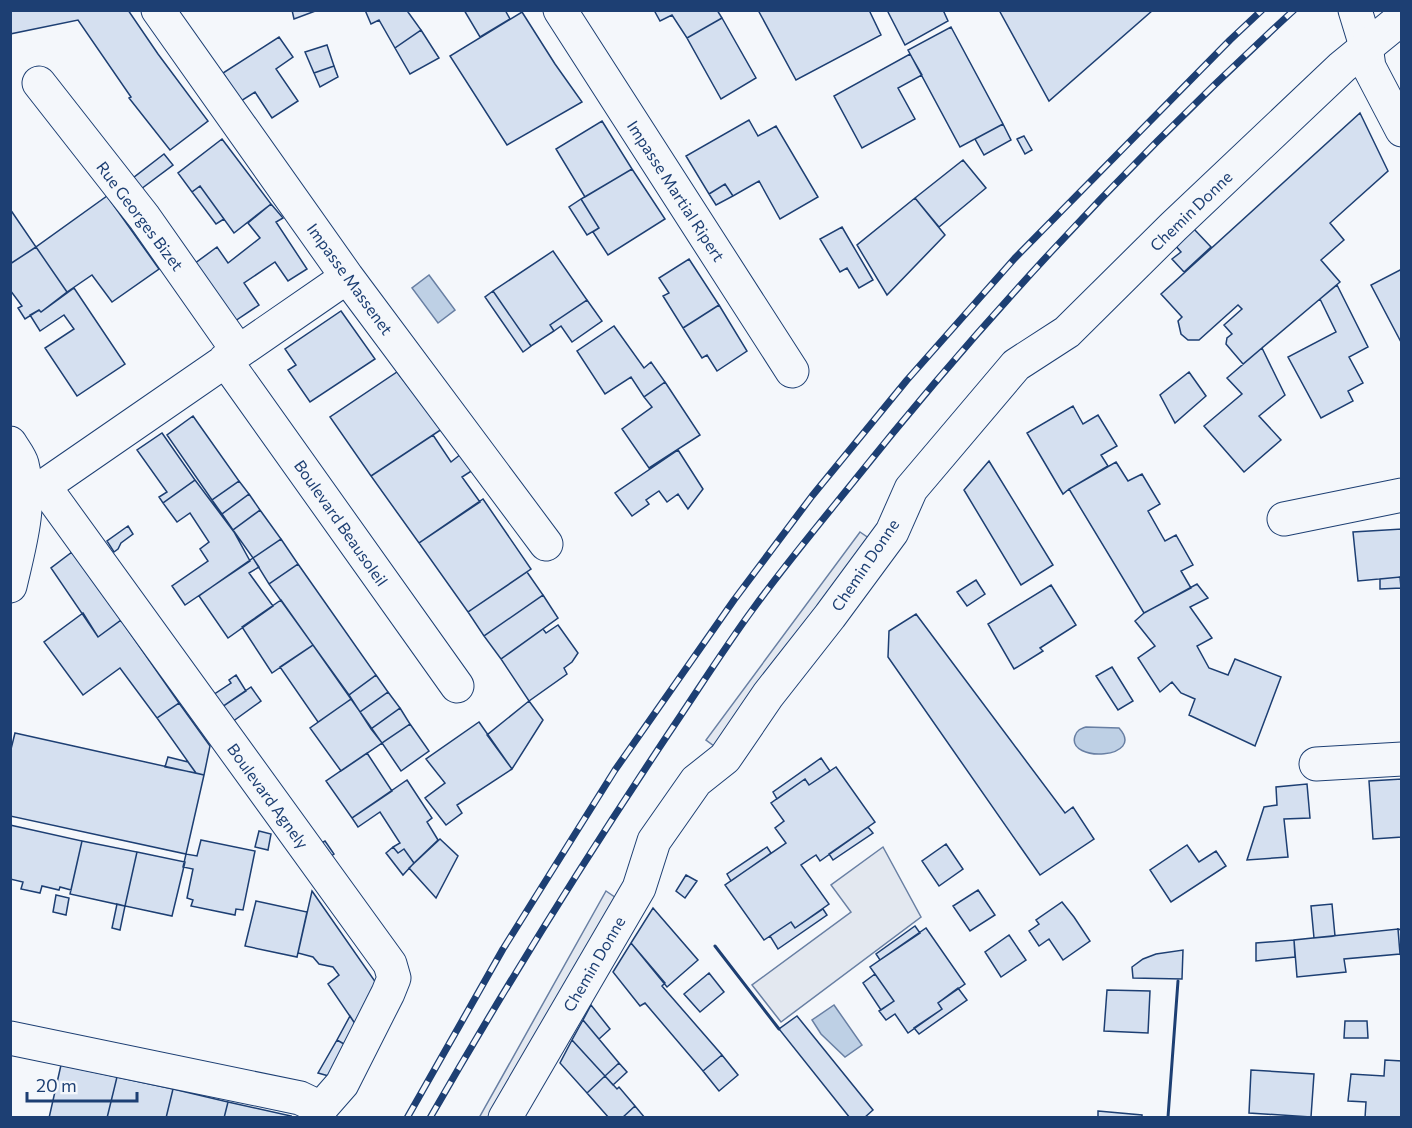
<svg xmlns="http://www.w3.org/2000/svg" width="1412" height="1128" viewBox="0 0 1412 1128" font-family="Commissioner,sans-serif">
<rect width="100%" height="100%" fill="#f4f7fb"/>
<path fill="#e3e8f0" stroke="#687fa3" stroke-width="1.5" d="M860 532 873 541 718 749 706 740Z
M883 847 921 917 781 1022 752 985 851 912 831 885Z
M606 891 619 900 498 1117 479 1118Z"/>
<path fill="#bed0e5" stroke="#687fa3" stroke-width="1.5" d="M429 275 455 310 438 323 412 288Z
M1086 727 1119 728C1147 759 1066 763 1075 736 1077 730 1080 729 1086 727Z
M834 1005 862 1045 845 1057 821 1034 812 1020Z"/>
<path fill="#d5e0f0" stroke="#1d3f73" stroke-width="1.5" d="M10 10H128L158 54 208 121 170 150 129 98 131 97 78 20 10 34Z
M292 10H318L294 19Z
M365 10H410L408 12 421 30 395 48 379 20 371 24Z
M464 10H505L510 19 480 37Z
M654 10H717L722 18 687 38 672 15 660 21Z
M758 10H869L881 35 796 80Z
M887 10H943L948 21 905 45Z
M999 10H1153L1049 101Z
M522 12 555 64 582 102 507 145 450 56Z
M722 18 756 78 721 99 687 38Z
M951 27 1003 124 960 147 908 50Z
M421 30 439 58 410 74 395 48Z
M279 37 293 57 276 69 298 101 272 118 255 92 241 101 223 73Z
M327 45 334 66 314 73 305 52Z
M910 54 922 75 898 88 915 119 862 148 834 96Z
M334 66 338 77 320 87 314 73Z
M1360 113 1388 171 1330 223 1344 240 1321 260 1340 282 1243 364 1226 344 1227 338 1232 334 1224 325 1242 309 1238 305 1199 340H1188L1181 334 1178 321 1182 317 1161 294Z
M749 120 758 136 776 126 818 197 780 219 759 181 733 196 725 184 709 194 686 156Z
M602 121 632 169 585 197 556 149Z
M1003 124 1011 140 984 155 975 139Z
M1024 136 1032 150 1025 154 1017 139Z
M222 139 271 204 234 233 200 186 192 192 178 173Z
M164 154 173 165 141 189 133 178Z
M963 160 986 188 939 227 915 198Z
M632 169 665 219 608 255 593 232 599 228 581 199Z
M725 184 733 196 716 205 709 194Z
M200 186 224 219 216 224 192 192Z
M107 196 159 269 112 302 92 275 67 292 36 247Z
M915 198 945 235 887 295 857 245Z
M581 199 599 228 587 235 569 207Z
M271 204 283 218 276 222 307 269 288 281 275 262 244 283 259 305 235 321 194 264 217 247 228 263 260 238 248 223Z
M10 209 36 247 10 264Z
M842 227 873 280 859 288 847 268 840 272 820 239Z
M1193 228 1211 247 1184 272 1172 259 1181 252 1174 244Z
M36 247 67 292 41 312 39 310 25 319 18 308 22 306 10 290V264Z
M553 251 587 300 550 325 554 331 531 346 493 291Z
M689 259 719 305 683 328 663 296 669 293 659 278Z
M1402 269V344L1371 285Z
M1337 285 1368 347 1349 357 1363 383 1348 391 1353 401 1321 418 1288 357 1336 332 1320 299Z
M74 288 125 364 77 396 45 348 74 329 64 315 40 331 30 315 39 310 41 312Z
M493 291 531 346 523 352 485 297Z
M587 300 602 321 572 342 561 326 554 331 550 325Z
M719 305 747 351 717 371 707 355 702 358 683 328Z
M341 311 375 359 310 402 288 370 296 365 285 349Z
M614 326 644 368 651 362 665 382 644 397 631 377 605 394 577 351Z
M1262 348 1285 395 1259 416 1281 440 1244 472 1204 426 1242 394 1227 378Z
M397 372 442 429 371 476 330 417Z
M1189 372 1206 396 1175 423 1160 395Z
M665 382 700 435 649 468 622 429 652 407 644 397Z
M1073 406 1083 424 1098 415 1117 446 1101 455 1108 466 1069 489 1063 494 1027 433Z
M193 416 239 481 212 500 167 435Z
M162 433 195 480 163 503 159 497 167 492 137 450Z
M433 435 451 462 461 454 473 470 462 477 480 502 419 543 371 476Z
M678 450 703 489 688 509 678 494 667 502 659 491 646 500 649 504 632 516 615 493Z
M989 461 1053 565 1021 585 964 490Z
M1116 462 1128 481 1142 474 1160 504 1148 511 1165 541 1176 535 1193 565 1181 571 1191 588 1144 613 1069 489Z
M195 480 234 532 250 561 185 605 172 586 208 561 200 549 209 542 190 513 177 522 163 503Z
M239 481 249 494 222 514 212 500Z
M249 494 260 510 233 530 222 514Z
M483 499 531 569 468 612 419 543Z
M260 510 281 539 253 558 233 530Z
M128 526 133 534 121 543 118 549 114 552 107 541Z
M1402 529V593L1400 577 1358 581 1353 532Z
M281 539 298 564 269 584 253 558Z
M72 552 121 620 98 637 51 568Z
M253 558 259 567 249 573 273 606 228 638 199 596Z
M298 564 376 675 349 695 269 584Z
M527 572 543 595 484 636 468 612Z
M1400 577 1401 588 1380 589V579Z
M976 580 985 594 967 606 957 592Z
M1197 584 1208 598 1190 607 1212 638 1197 646 1209 668 1228 675 1235 659 1281 677 1255 746 1189 715 1195 699 1181 693 1172 682 1160 692 1138 658 1155 646 1135 621 1144 613Z
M1051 585 1076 625 1040 648 1043 651 1014 669 988 624Z
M543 595 558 618 501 659 484 636Z
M281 600 313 645 272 673 242 627Z
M83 613 98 637 121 620 179 703 157 718 120 668 83 695 44 642Z
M916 614 1065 813 1073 807 1094 839 1040 875 888 657 889 631Z
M558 625 578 653 572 662 564 668 567 674 529 701 501 659 543 629 546 633Z
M313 645 351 699 318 722 280 667Z
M1112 667 1133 701 1118 710 1096 676Z
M236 675 246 691 222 707 213 695 231 683 229 680Z
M376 675 388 692 360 712 349 695Z
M251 687 261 701 232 722 222 707Z
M388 692 400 708 371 729 360 712Z
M351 699 382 743 341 771 310 728Z
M529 701 543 720 512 769 487 735Z
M179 703 210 746 204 775 196 773 157 718Z
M400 708 410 724 382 743 371 729Z
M479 722 512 769 457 805 462 813 446 825 425 798 445 783 426 759Z
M410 724 429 751 401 771 382 743Z
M15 733 204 775 186 854 10 816V753Z
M367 753 392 791 352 818 326 781Z
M168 757 188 762 196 773 165 767Z
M821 758 830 771 809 785 805 779 777 799 773 792Z
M836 767 875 822 820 861 816 855 801 865 829 904 795 928 791 922 764 940 725 885 786 843 775 828 784 821 771 803 805 779 809 785Z
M1402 779V837L1373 839 1369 781Z
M407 780 432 818 427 822 438 840 414 863 404 849 398 853 393 847 400 843 380 812 358 827 352 818Z
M1307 784 1310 818 1284 819 1288 857 1247 860 1264 807 1277 805 1276 787Z
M10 825 82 841 71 890 60 887 59 890 42 886 40 893 21 889 23 882 10 879Z
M868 827 873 833 833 860 829 854Z
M259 831 271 834 268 850 255 847Z
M440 839 458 856 436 898 409 868Z
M201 840 255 851 243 910 236 909 235 915 191 906 193 900 187 898 193 869 183 867 186 854 197 856Z
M82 841 137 852 125 906 70 894Z
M325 841 334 854 328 858 318 845Z
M946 844 963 869 939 886 922 861Z
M1187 845 1199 862 1216 851 1226 866 1171 902 1150 870Z
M393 847 398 853 404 849 414 863 403 875 386 853Z
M767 847 771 853 731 881 727 874Z
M137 852 185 862 172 916 125 906Z
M686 875 697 881 685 898 676 891Z
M978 890 995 915 970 931 953 906Z
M312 891 381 990 360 1031 328 984 339 975 333 967 319 964 313 957 298 953Z
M56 895 69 898 66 915 53 912Z
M256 901 307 912 297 957 245 946Z
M1062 902 1074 917 1090 941 1063 960 1049 939 1039 946 1029 931 1039 924 1036 920Z
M117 904 125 906 120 930 112 928Z
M1332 904 1335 936 1314 938 1311 906Z
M653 908 698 960 667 987 631 943Z
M823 909 827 915 778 949 770 936 791 922 795 928Z
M915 926 920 933 880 960 876 954Z
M926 928 965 984 938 1003 942 1009 908 1033 895 1014 886 1020 879 1011 894 1001 870 967Z
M1398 929 1402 930V958L1400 954Z
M1398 929 1400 954 1344 959 1346 972 1297 977 1294 940Z
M1009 935 1026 960 1001 977 985 952Z
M1294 940 1295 957 1256 961V943Z
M631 943 665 983 662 986 722 1055 703 1071 645 1003 640 1006 613 972Z
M1183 950 1182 979 1133 978 1132 967 1143 959 1156 954Z
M709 973 724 992 700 1012 684 994Z
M875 974 894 1001 881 1010 863 983Z
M958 988 967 1000 919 1034 914 1028 942 1009 938 1003Z
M1107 990 1150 991 1148 1033 1104 1031Z
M591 1005 610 1029 599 1039 583 1020Z
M350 1016 360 1031 351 1048 337 1040Z
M797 1016 873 1110 864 1118H850L779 1029Z
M583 1020 619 1063 605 1076 572 1040Z
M1345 1021H1367L1368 1038H1344Z
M337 1040 351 1048 336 1078 318 1073Z
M572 1040 605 1076 587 1093 560 1063Z
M722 1055 738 1075 719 1091 703 1071Z
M1385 1060 1402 1061V1118H1365L1366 1102 1348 1101 1351 1074 1384 1076Z
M619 1063 627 1072 613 1085 605 1076Z
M61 1065 117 1077 107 1118H49Z
M1251 1070 1314 1074 1311 1117 1249 1113Z
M605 1076 617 1089 619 1087 635 1106 622 1118H609L587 1093Z
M117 1077 173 1089 166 1118H107Z
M173 1089 228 1102 224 1118H166Z
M228 1102 291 1116 290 1118H224Z
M635 1106 645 1118H622Z
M1098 1111 1142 1115V1118H1098Z"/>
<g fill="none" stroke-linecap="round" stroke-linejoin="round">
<g stroke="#1d3f73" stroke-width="35">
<path id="street" d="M158 10 347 277 546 544
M560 10 792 371
M1355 10 1366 46 1369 67 1402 130
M39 83 144 217 238 351
M225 360 457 686
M44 486 390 964 394 978 388 993 342 1084 321 1108
M25 487 44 486 347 277
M1284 519 1402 495
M1316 764 1402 759
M10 1038 300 1098 321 1108"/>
</g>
<g stroke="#1d3f73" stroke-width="35">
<path id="secondary" d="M10 443C14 450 20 457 22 464 32 504 19 547 10 586
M505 1118 639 888 654 841 696 781 725 758 768 695 830 616 892 532 911 489 1016 365 1067 332 1173 227 1342 67 1402 18"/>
</g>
<use href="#street" stroke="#f4f7fb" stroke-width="33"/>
<use href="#secondary" stroke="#f4f7fb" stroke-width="33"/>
<g stroke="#1d3f73" stroke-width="7">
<path id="rail" d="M407 1118 503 949 615 770 734 600 812 496 907 380 1015 258 1230 40 1262 10
M430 1118C509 980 593 846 681 715 705 679 728 643 753 609 785 565 820 523 854 481 988 313 1135 156 1294 10"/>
</g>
<use href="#rail" stroke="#f4f7fb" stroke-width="4.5" stroke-dasharray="14" stroke-linecap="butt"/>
<path stroke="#1d3f73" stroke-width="3" d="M715 946 779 1029
M1168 1117 1178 981"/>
</g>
<g text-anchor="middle" stroke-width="4.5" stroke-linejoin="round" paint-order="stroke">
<g font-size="16" fill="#1d3f73" stroke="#f4f7fb">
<text transform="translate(676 191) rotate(57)" y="6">Impasse Martial Ripert</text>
<text transform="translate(1191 211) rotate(-44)" y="6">Chemin Donne</text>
<text transform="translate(140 216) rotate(53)" y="6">Rue Georges Bizet</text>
<text transform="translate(350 279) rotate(54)" y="6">Impasse Massenet</text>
<text transform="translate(341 523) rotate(55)" y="6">Boulevard Beausoleil</text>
<text transform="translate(865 565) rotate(-56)" y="6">Chemin Donne</text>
<text transform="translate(268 796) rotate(54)" y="6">Boulevard Agnely</text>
<text transform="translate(594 964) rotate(-60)" y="6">Chemin Donne</text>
</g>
</g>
<rect width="1412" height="1128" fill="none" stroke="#1d3f73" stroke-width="24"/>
<path d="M27 1092v9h110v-9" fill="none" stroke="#1d3f73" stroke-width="3"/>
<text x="36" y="1092" font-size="18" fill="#1d3f73" stroke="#f4f7fb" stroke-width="4.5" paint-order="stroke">20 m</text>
</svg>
